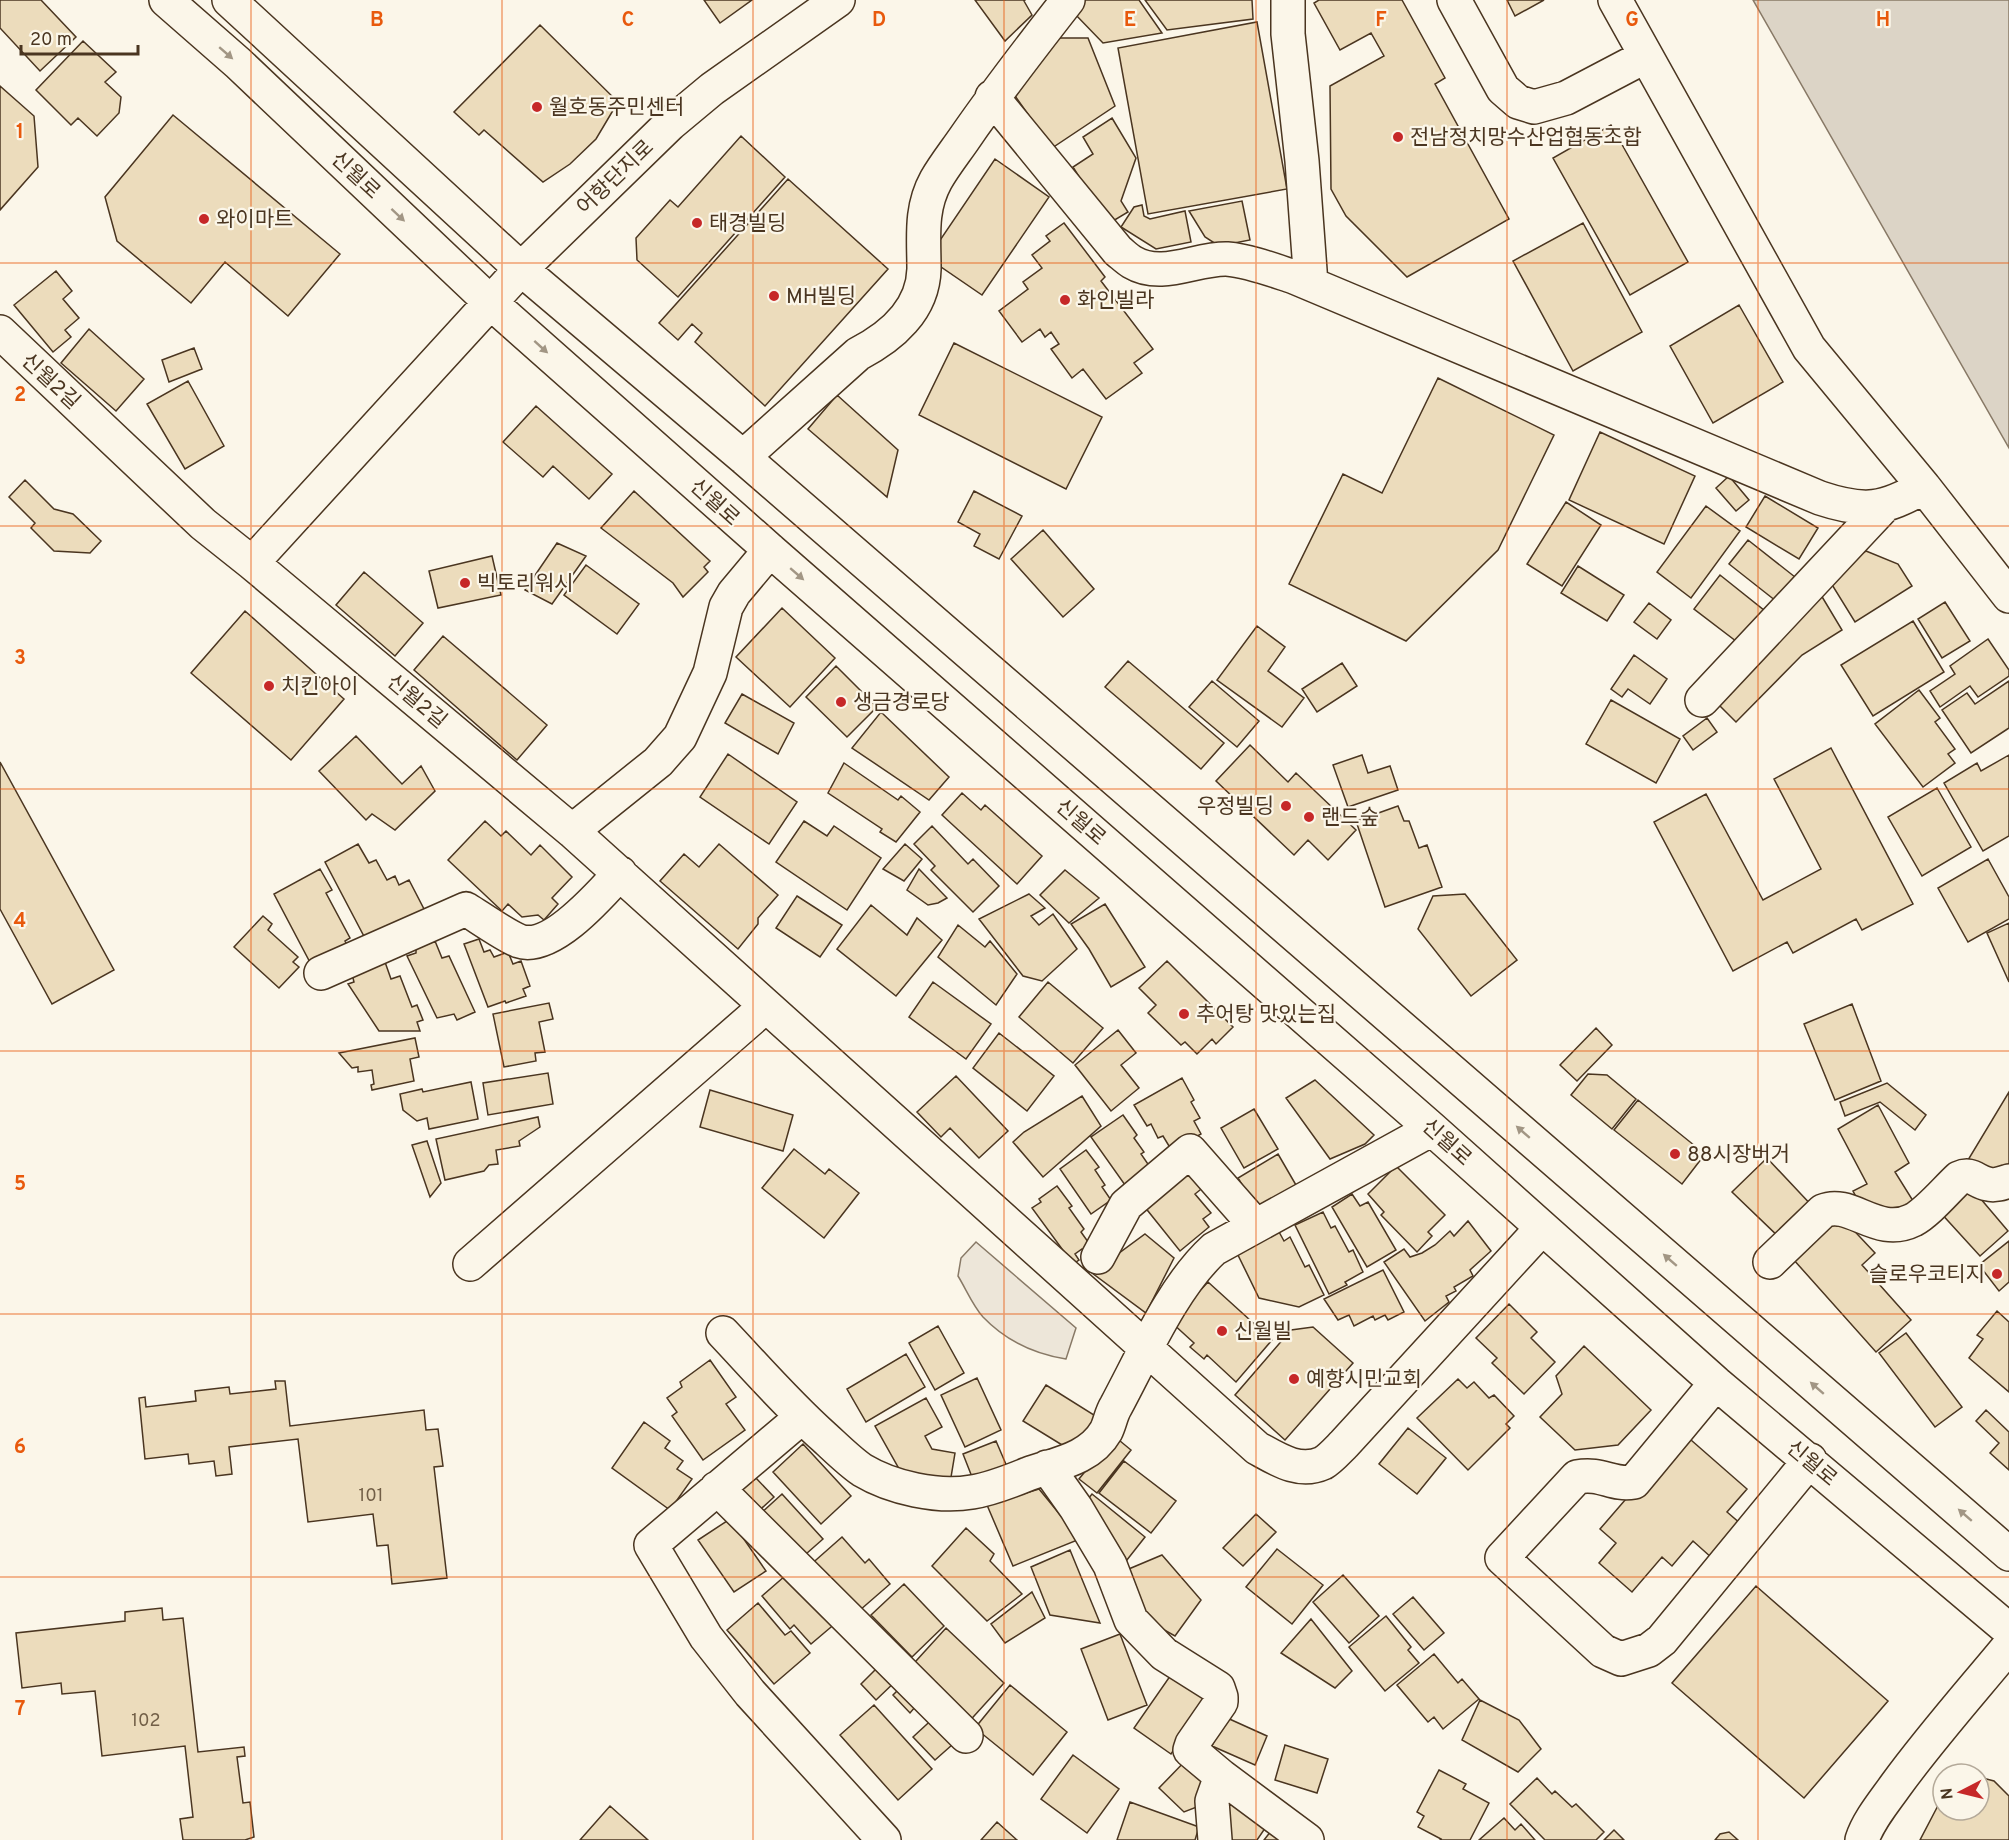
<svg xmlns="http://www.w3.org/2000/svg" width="2009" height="1840" viewBox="0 0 2009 1840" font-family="Overpass,'Noto Sans KR',sans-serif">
<rect width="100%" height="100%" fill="#fbf6e9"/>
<path fill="#ede6d9" stroke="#887966" stroke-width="1.5" d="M976 1242 1076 1328 1066 1359C1035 1354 1005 1340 983 1317 973 1306 966 1289 958 1276L961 1258Z"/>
<path fill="#dcd4c6" stroke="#887966" stroke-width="1.5" d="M1753 0H2009V448Z"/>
<path fill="#ecdcbc" stroke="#4a3520" stroke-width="1.5" d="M0 0H41L76 37 40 71 0 28Z
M704 0H752L720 23Z
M975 0H1025L1024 1 1032 15 1005 41Z
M1083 0H1139L1162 33 1103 43 1073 12Z
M1145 0H1252L1253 19 1167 30Z
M1319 0H1402L1445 78 1435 84 1509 219 1407 277 1346 216 1331 189 1330 86 1384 56 1371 33 1340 50 1314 3Z
M1507 0H1544L1515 16Z
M1257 22 1287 189 1148 214 1118 48Z
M540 25 618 102 596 139 570 164 543 182 484 130 479 135 454 112Z
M1052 38H1088L1115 106 1052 148 1013 93Z
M83 41 116 72 105 82 121 97 119 113 97 136 78 118 71 125 36 90Z
M0 86 34 116 38 167 0 210Z
M173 115 340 254 288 316 225 262 191 303 117 241 105 197Z
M1112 118 1136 158 1121 201 1128 212 1108 224 1073 167 1093 154 1083 137Z
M1611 125 1688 262 1630 295 1553 158Z
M741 136 785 177 678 297 637 260 636 238 670 200 678 207Z
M995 159 1049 197 982 295 928 258Z
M788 179 888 269 765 406 695 342 702 333 692 324 678 340 659 323Z
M1242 201 1250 240 1219 246 1205 237 1189 211Z
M1142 205 1144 216 1150 219 1185 211 1191 242 1156 249 1121 227 1134 207Z
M1064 223 1105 277 1101 281 1153 349 1134 363 1142 373 1106 399 1083 369 1072 378 1051 349 1059 344 1051 332 1045 337 1040 329 1022 342 999 311 1028 289 1023 282 1042 268 1032 255 1050 241 1046 236Z
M1583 223 1642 332 1573 371 1513 261Z
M56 271 72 291 63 299 79 318 65 330 71 337 53 352 14 305Z
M1739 305 1783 382 1713 423 1670 346Z
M89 329 144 379 116 411 61 363Z
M954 343 1102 417 1066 489 919 415Z
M194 348 202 369 169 382 162 360Z
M1438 378 1554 435 1498 550 1406 641 1289 584 1343 474 1382 493Z
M188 381 224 446 185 469 147 404Z
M837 395 898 450 887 497 808 429Z
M536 406 612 474 589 499 553 466 543 477 503 442Z
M1600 432 1695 476 1664 544 1569 500Z
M1729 476 1749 500 1736 511 1716 488Z
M25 480 54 509 73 514 101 541 90 553 54 551 31 528 35 523 9 497Z
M634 491 710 561 704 567 708 572 683 597 673 583 601 528Z
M974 491 1022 516 999 559 974 546 980 534 958 522Z
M1765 496 1818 528 1799 559 1746 527Z
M1566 502 1601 525 1562 586 1527 564Z
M1706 506 1740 531 1691 598 1657 572Z
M1043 530 1094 589 1063 617 1011 559Z
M1748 540 1795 577 1776 601 1729 564Z
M557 543 586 556 552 604 525 590Z
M1866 551 1898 564 1912 586 1855 622 1826 575Z
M492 556 501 595 438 608 429 571Z
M586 565 639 604 617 634 564 595Z
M1578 566 1624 595 1607 621 1561 593Z
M364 572 423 623 395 656 336 605Z
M1720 575 1770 615 1745 648 1694 609Z
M1821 595 1842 630 1802 655 1736 722 1711 697Z
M1945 602 1970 641 1942 658 1918 619Z
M1649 603 1671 620 1657 639 1634 622Z
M782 608 835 658 790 707 736 657Z
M245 611 344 699 291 760 191 673Z
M1913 621 1944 672 1873 716 1841 665Z
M1257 626 1285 647 1268 671 1304 698 1282 727 1217 680Z
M443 636 547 725 517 760 414 670Z
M1988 639 2009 670V676L1978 697 1970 686 1940 707 1930 691 1955 674 1950 666Z
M1634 655 1667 679 1650 704 1628 689 1622 697 1611 689Z
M1128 661 1224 743 1201 769 1105 687Z
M1342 663 1357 686 1317 712 1302 689Z
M836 666 877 707 847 737 806 697Z
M1212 681 1259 721 1237 747 1189 707Z
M2009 681V728L1971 753 1942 710 1967 693 1975 704Z
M1919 690 1940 718 1935 722 1955 749 1948 754 1955 763 1923 787 1875 724Z
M742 694 794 723 778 754 725 723Z
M1611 700 1680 739 1656 783 1586 744Z
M881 712 949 777 929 800 852 748Z
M1707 718 1717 732 1693 750 1683 736Z
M356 736 402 784 421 766 435 791 395 830 372 814 366 820 319 771Z
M1250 745 1288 782 1296 773 1356 830 1328 860 1308 840 1294 855 1216 781Z
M1831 748 1913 904 1862 930 1856 919 1793 953 1787 942 1733 971 1654 822 1706 794 1763 900 1821 869 1774 779Z
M728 754 797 802 769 844 700 797Z
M1362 755 1368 773 1390 766 1398 790 1348 807 1333 765Z
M2009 755V836L1983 851 1944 783 1977 763 1981 771Z
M0 762 114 970 52 1004 0 909Z
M844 763 898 800 901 796 920 812 896 842 880 832 882 829 828 793Z
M1937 788 1971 847 1922 876 1888 817Z
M962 793 981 810 985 805 1042 856 1017 884 942 815Z
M1398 806 1404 821H1409L1419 848 1427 845 1442 887 1385 907 1356 821Z
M485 821 501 836 506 831 531 855 540 845 572 877 552 898 558 904 544 920 538 915 522 917 508 904 502 911 448 860Z
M804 821 827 836 834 826 881 858 847 910 776 862Z
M932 826 968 864 973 859 999 886 973 912 931 870 935 866 914 844Z
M358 844 369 863 376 860 387 880 395 876 399 885 409 880 425 911 367 942 325 862Z
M719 844 778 895 758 918V924L738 949 660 881 684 854 699 867Z
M905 844 922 859 904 881 883 869Z
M1988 859 2009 897V919L1968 942 1938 888Z
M320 869 332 890 326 893 350 938 345 941 349 949 313 968 274 894Z
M919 869 947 898 938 903 928 905 907 890Z
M1065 870 1099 898 1069 923 1040 895Z
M1029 894 1045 908 1031 916 1039 925 1053 914 1077 949 1042 981 1023 976 979 919Z
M1465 894 1517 960 1471 996 1418 929 1433 896Z
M797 896 842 925 820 957 776 928Z
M1105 904 1145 967 1111 987 1089 949 1071 924Z
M871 905 907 935 917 918 942 940 896 996 837 949Z
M263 916 272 924 268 930 298 957 293 962 299 967 279 988 234 947Z
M2009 923V982L1987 933Z
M958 925 985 947 990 941 1017 974 996 1005 938 957Z
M479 939 484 952 490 950 494 957 508 952 513 964 521 961 530 986 523 989 526 996 506 1003 505 1001 488 1007 464 944Z
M435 941 442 958 449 956 475 1012 457 1020 454 1014 437 1018 407 956 416 953V949Z
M1167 961 1233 1027 1216 1044 1212 1039 1197 1054 1185 1042 1181 1045 1148 1013 1156 1005 1139 988Z
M385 962 391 979 400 976 412 1007 417 1005 423 1020 417 1022 420 1031H379L348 984 354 982 352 974Z
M933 982 991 1024 966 1059 909 1017Z
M1048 982 1103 1028 1073 1063 1019 1017Z
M549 1003 553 1019 539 1022 545 1052 535 1053 536 1061 504 1067 493 1014Z
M1852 1004 1881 1081 1835 1100 1804 1024Z
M1596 1028 1612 1045 1577 1081 1560 1065Z
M1118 1030 1136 1053 1121 1065 1139 1088 1111 1111 1075 1065Z
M999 1033 1054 1076 1027 1111 973 1068Z
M415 1038 419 1057 410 1059 414 1081 372 1090 371 1085 374 1084 372 1070 358 1072V1067L352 1068 339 1053Z
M548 1073 553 1104 488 1115 483 1083Z
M1588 1074 1607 1075 1636 1099 1612 1129 1571 1095Z
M956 1076 1008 1131 979 1158 950 1128 941 1137 917 1112Z
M1182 1078 1194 1100 1191 1102 1200 1118 1194 1121 1201 1134 1172 1151 1163 1136 1158 1138 1151 1124 1147 1126 1134 1105Z
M1315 1080 1374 1135 1365 1144 1330 1159 1286 1098Z
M471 1082 478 1119 429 1129 427 1118 417 1121 403 1110 400 1094 422 1089 423 1092Z
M1887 1083 1926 1115 1915 1130 1880 1102 1845 1116 1840 1102Z
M710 1090 793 1115 783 1151 700 1127Z
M2009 1092V1168L1991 1181 1965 1165Z
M1082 1096 1101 1126 1043 1177 1013 1142 1024 1132Z
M1638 1100 1705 1154 1682 1184 1614 1130Z
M1878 1105 1909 1163 1895 1172 1915 1204 1889 1220 1865 1214 1853 1191 1867 1184 1838 1129Z
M1254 1109 1278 1149 1244 1168 1221 1128Z
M1123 1115 1137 1135 1134 1138 1144 1152 1141 1154 1150 1167 1125 1185 1091 1137Z
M538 1117 540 1127 519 1141 520 1146 496 1150 498 1164 489 1165 484 1171 445 1180 436 1139Z
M427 1141 441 1183 430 1197 412 1145Z
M794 1149 825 1174 829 1169 859 1193 824 1238 762 1188Z
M1086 1150 1099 1167 1095 1170 1105 1185 1102 1187 1111 1200 1091 1214 1060 1169Z
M1278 1154 1296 1185 1256 1208 1238 1178Z
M1767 1158 1815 1209 1784 1242 1732 1192Z
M1187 1163 1205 1186 1195 1194 1211 1213 1203 1219 1209 1227 1180 1251 1140 1201Z
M1396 1166 1445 1215 1428 1232 1432 1236 1417 1252 1381 1215 1384 1212 1368 1194Z
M1969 1185 2008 1231 1980 1256 1939 1211Z
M1057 1186 1072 1206 1069 1208 1084 1229 1081 1232 1091 1246 1084 1251 1082 1249 1075 1254 1079 1260 1073 1264 1032 1208 1041 1202 1039 1199Z
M1352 1194 1360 1206 1368 1202 1396 1250 1367 1267 1332 1207Z
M1323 1212 1331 1228 1335 1226 1349 1252 1353 1250 1363 1272 1345 1282 1347 1285 1329 1294 1295 1225Z
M1826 1213 1837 1226 1844 1220 1875 1253 1862 1265 1911 1320 1876 1352 1785 1250Z
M1468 1221 1491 1251 1470 1270 1473 1276 1454 1287 1456 1291 1446 1296 1449 1302 1425 1321 1384 1262 1404 1249 1410 1257 1422 1253 1435 1245 1450 1231 1454 1236Z
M1278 1230 1284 1241 1290 1237 1305 1267 1309 1265 1324 1295 1299 1307 1259 1298 1236 1251Z
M1145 1234 1174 1258 1146 1313 1092 1273Z
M2009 1241V1282L1999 1291 1979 1265Z
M1383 1270 1404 1312 1388 1320 1385 1315 1375 1320 1373 1316 1354 1326 1349 1315 1338 1320 1324 1299Z
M1208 1282 1272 1340 1236 1382 1207 1355 1204 1359 1190 1347 1194 1343 1171 1322Z
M1509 1304 1537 1332 1531 1338 1555 1362 1524 1394 1492 1363 1497 1358 1476 1338Z
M1997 1311 2009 1322V1392L1969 1358 1983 1339 1977 1335Z
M938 1326 964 1373 935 1390 909 1343Z
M1313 1327 1353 1363 1285 1440 1235 1395 1291 1330Z
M1906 1333 1962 1407 1935 1427 1879 1353Z
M1584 1346 1651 1410 1618 1445 1575 1450 1540 1417 1562 1394 1556 1376Z
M906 1354 925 1387 866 1422 847 1389Z
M710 1360 736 1397 726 1404 745 1430 703 1460 672 1416 677 1412 667 1398 682 1387 680 1382Z
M977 1378 1001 1430 965 1447 941 1395Z
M1458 1379 1467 1388 1474 1382 1489 1398 1494 1395 1514 1416 1506 1424 1510 1428 1468 1470 1417 1418Z
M275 1381H285L290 1426 424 1410 426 1430 438 1429 443 1466 434 1467 447 1578 392 1584 388 1545 377 1546 373 1514 308 1522 298 1439 229 1447 232 1474 216 1476 214 1461 189 1464 188 1454 145 1459 139 1398 145 1397 146 1407 196 1401 195 1391 229 1387 230 1394 276 1389Z
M1046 1385 1102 1420 1067 1448 1023 1421Z
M926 1398 942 1427 925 1436 932 1449 955 1453 950 1483 902 1474 875 1426Z
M1986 1410 2009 1432V1470L1990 1453 1999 1443 1976 1421Z
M644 1422 670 1441 665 1448 683 1461 677 1469 692 1479 670 1510 612 1468Z
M1408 1428 1446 1458 1417 1494 1379 1464Z
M1683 1433 1747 1489 1727 1512 1762 1542 1732 1576 1693 1541 1672 1566 1662 1557 1632 1592 1599 1563 1616 1543 1600 1529Z
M1114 1436 1131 1450 1097 1493 1079 1479Z
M996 1441 1008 1469 974 1482 963 1454Z
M803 1444 851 1496 821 1524 773 1472Z
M1124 1461 1176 1501 1151 1533 1099 1493Z
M755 1477 774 1497 751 1518 733 1498Z
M1039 1489 1080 1539 1013 1566 987 1505Z
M782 1494 823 1539 798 1561 758 1516Z
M1092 1494 1145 1537 1123 1565 1084 1504Z
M1256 1514 1276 1532 1243 1566 1223 1548Z
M730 1519 766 1571 734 1592 698 1540Z
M966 1528 994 1554 990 1561 1022 1594 987 1621 932 1566Z
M842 1537 865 1563 869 1559 890 1584 852 1617 808 1567Z
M1277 1549 1323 1585 1292 1624 1246 1587Z
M1070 1550 1100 1623 1050 1615 1031 1567Z
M1162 1555 1201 1600 1175 1636 1141 1617 1124 1571Z
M793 1569 837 1622 811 1644 794 1625 790 1629 762 1596Z
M1343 1575 1379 1616 1349 1643 1313 1602Z
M904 1584 944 1626 912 1657 871 1615Z
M1756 1586 1888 1701 1804 1798 1672 1683Z
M1032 1592 1045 1618 1005 1643 991 1624Z
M1413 1597 1444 1633 1424 1650 1393 1614Z
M758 1603 785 1635 791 1631 810 1653 774 1684 727 1630Z
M162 1608 163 1620 183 1618 198 1752 244 1747 245 1756 237 1757 243 1803 250 1802 254 1837 245 1840H183L180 1819 193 1817 185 1746 102 1756 95 1691 62 1694 61 1683 22 1688 16 1633 125 1621V1612Z
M1386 1616 1411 1647 1408 1650 1419 1663 1385 1691 1349 1647Z
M1311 1619 1352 1671 1335 1688 1281 1653Z
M946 1628 1004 1683 965 1726 906 1672Z
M1120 1634 1147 1705 1108 1720 1081 1649Z
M1434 1654 1458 1683 1462 1679 1479 1699 1443 1729 1434 1717 1428 1722 1397 1685Z
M883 1662 899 1678 876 1700 861 1684Z
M1175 1669 1212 1694 1171 1754 1134 1728Z
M904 1684 921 1700 910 1713 893 1695Z
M1010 1685 1067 1732 1033 1775 975 1728Z
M1480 1700 1519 1720 1541 1749 1518 1772 1462 1740Z
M874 1705 932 1769 898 1800 840 1735Z
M939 1713 961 1737 935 1760 913 1737Z
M1225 1717 1267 1736 1255 1765 1212 1746Z
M1285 1745 1328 1759 1317 1793 1275 1780Z
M1073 1755 1119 1789 1087 1833 1041 1799Z
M1190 1756 1211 1777 1202 1805 1184 1812 1159 1788Z
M1439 1770 1466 1784 1463 1789 1489 1803 1470 1840H1440L1441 1839 1418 1827 1424 1816 1417 1812Z
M1979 1777 1994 1781 2009 1796V1840H1920L1943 1796V1810H1979Z
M1537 1778 1552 1794 1555 1791 1572 1807 1576 1804 1604 1832 1596 1840H1545L1510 1804Z
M1234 1799 1268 1824 1257 1840H1221L1219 1820Z
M1130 1802 1199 1827 1195 1840H1117Z
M610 1806 648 1840H580Z
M1504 1818 1515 1830 1521 1824 1535 1840H1479Z
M997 1822 1017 1840H981Z
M1614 1830 1624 1840H1604Z
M1271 1831 1283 1840H1264Z
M1729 1832 1738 1840H1715L1720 1834Z"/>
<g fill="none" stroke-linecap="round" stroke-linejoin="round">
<g stroke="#4a3520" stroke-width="36">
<path id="minor" d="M166 0 238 63 490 302 770 550 1432 1129 1716 1383 2009 1630
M229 0 521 269 743 457 2009 1554
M1288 0V34L1302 161 1311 284
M1454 0 1503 89 1518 102 1534 107 1566 98 1646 56
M1615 0 1809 348 1924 487 2009 596
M992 97 1118 251C1122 254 1127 259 1132 262 1162 280 1196 258 1227 259 1250 261 1273 270 1294 277L1820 498C1865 513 1883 510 1924 487
M0 332 203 524 252 563 572 831 658 762 680 737 710 673 726 607 734 593 770 550
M743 457 858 354C891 337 923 310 924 269 924 237 920 209 936 180 944 166 955 152 964 139 997 91 1032 46 1068 0
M252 563 521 269 670 124 712 89 838 0
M1702 700 1885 505
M572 831 1257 1448C1277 1459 1299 1474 1323 1463 1330 1459 1338 1450 1344 1444L1542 1228
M321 973 466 909C479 917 506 936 519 941 551 952 600 895 620 873
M1098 1257 1126 1205 1190 1151 1255 1225
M1770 1262 1823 1211C1851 1199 1877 1238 1913 1220 1928 1212 1946 1190 1959 1178 1972 1172 1976 1182 1988 1184 1995 1186 2003 1183 2009 1181
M470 1264 766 1006
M723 1333C756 1368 788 1405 824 1437 836 1448 849 1461 862 1470 892 1488 938 1498 972 1492 991 1489 1011 1481 1028 1474 1056 1464 1090 1459 1106 1431 1110 1423 1111 1414 1116 1406 1143 1356 1173 1286 1214 1249L1432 1129
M1716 1383 1634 1482C1612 1486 1602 1472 1577 1477L1502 1558 1603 1651 1621 1659 1649 1650 1662 1640 1810 1460
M802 1417 651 1545 706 1637 750 1693 884 1840
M1047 1467 1076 1508 1110 1565 1131 1620 1164 1654 1218 1688 1221 1697V1702L1192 1744 1190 1750 1221 1776 1212 1801 1215 1840
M717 1488 966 1736
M1221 1776 1307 1840
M1862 1840C1868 1821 1884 1802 1896 1785 1931 1737 1971 1692 2009 1646"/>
</g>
<use href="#minor" stroke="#fbf6e9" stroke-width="33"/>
</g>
<defs><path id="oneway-solid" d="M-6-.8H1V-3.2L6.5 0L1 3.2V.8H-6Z" transform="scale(1.5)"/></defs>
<g fill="#a29684">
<use href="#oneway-solid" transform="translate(226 53) rotate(41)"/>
<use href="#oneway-solid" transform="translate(398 215) rotate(43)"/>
<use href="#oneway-solid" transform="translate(541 347) rotate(42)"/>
<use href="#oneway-solid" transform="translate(797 574) rotate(41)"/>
<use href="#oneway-solid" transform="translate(1523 1132) rotate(-139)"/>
<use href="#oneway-solid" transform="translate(1670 1260) rotate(-139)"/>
<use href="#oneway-solid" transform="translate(1817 1388) rotate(-139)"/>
<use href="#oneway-solid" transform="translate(1965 1515) rotate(-139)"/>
</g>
<path fill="none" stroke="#e8590c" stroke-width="1.5" stroke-opacity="0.55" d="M251 0V1840M502 0V1840M753 0V1840M1004 0V1840M1256 0V1840M1507 0V1840M1758 0V1840M0 263H2009M0 526H2009M0 789H2009M0 1051H2009M0 1314H2009M0 1577H2009"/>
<g fill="#c62828" stroke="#fbf6e9" stroke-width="2">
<circle cx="537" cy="107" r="6"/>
<circle cx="1398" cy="137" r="6"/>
<circle cx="204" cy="219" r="6"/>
<circle cx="697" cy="223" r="6"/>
<circle cx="774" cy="296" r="6"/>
<circle cx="1065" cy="300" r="6"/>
<circle cx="465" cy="583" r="6"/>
<circle cx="269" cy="686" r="6"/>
<circle cx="841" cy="702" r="6"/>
<circle cx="1286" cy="806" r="6"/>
<circle cx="1309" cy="817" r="6"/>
<circle cx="1184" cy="1014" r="6"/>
<circle cx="1675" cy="1154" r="6"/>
<circle cx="1997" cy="1274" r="6"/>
<circle cx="1222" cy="1331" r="6"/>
<circle cx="1294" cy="1379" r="6"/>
</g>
<g text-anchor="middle" stroke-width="4.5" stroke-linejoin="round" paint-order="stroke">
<g font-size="18" fill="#725f47">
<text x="371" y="1501">101</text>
<text x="146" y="1726">102</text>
</g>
<g font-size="21" fill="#4a3520" stroke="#fbf6e9" text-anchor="start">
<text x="549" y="114">월호동주민센터</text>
<text x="1410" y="144">전남정치망수산업협동조합</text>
<text x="216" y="226">와이마트</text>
<text x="709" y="230">태경빌딩</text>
<text x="786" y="303">MH빌딩</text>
<text x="1077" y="307">화인빌라</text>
<text x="477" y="590">빅토리워시</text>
<text x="281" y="693">치킨아이</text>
<text x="853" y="709">생금경로당</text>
<text x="1274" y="813" text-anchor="end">우정빌딩</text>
<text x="1321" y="824">랜드숲</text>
<text x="1196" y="1021">추어탕 맛있는집</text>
<text x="1687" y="1161">88시장버거</text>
<text x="1985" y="1281" text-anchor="end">슬로우코티지</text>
<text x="1234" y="1338">신월빌</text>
<text x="1306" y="1386">예향시민교회</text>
</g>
<g font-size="21" fill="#4a3520" stroke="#fbf6e9">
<text transform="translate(356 175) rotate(43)" y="7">신월로</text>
<text transform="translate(615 177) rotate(-44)" y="7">어항단지로</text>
<text transform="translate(51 381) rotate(43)" y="7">신월2길</text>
<text transform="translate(715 502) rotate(42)" y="7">신월로</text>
<text transform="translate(417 701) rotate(40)" y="7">신월2길</text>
<text transform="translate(1081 822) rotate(41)" y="7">신월로</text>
<text transform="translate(1447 1142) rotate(42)" y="7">신월로</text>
<text transform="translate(1812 1463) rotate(40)" y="7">신월로</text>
</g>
</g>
<g font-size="20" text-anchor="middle" font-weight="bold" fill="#e8590c" stroke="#fbf6e9" stroke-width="4.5" stroke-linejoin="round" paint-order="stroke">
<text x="377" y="26">B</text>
<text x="628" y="26">C</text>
<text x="879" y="26">D</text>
<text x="1130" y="26">E</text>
<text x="1381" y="26">F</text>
<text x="1632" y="26">G</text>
<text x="1883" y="26">H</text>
<text x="20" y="138">1</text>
<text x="20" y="401">2</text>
<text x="20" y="664">3</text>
<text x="20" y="927">4</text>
<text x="20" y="1190">5</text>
<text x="20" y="1453">6</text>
<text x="20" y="1715">7</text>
</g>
<g transform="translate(1961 1792) rotate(263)"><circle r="28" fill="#fbf6e9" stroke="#b4a999" stroke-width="1.5"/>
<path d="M0-4.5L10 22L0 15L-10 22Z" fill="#c62828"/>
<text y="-9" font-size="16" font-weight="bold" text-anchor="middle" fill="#4a3520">N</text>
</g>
<path d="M21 45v9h117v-9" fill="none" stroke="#4a3520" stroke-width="3"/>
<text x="30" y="45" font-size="18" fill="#4a3520" stroke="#fbf6e9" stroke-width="4.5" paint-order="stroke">20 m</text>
</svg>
